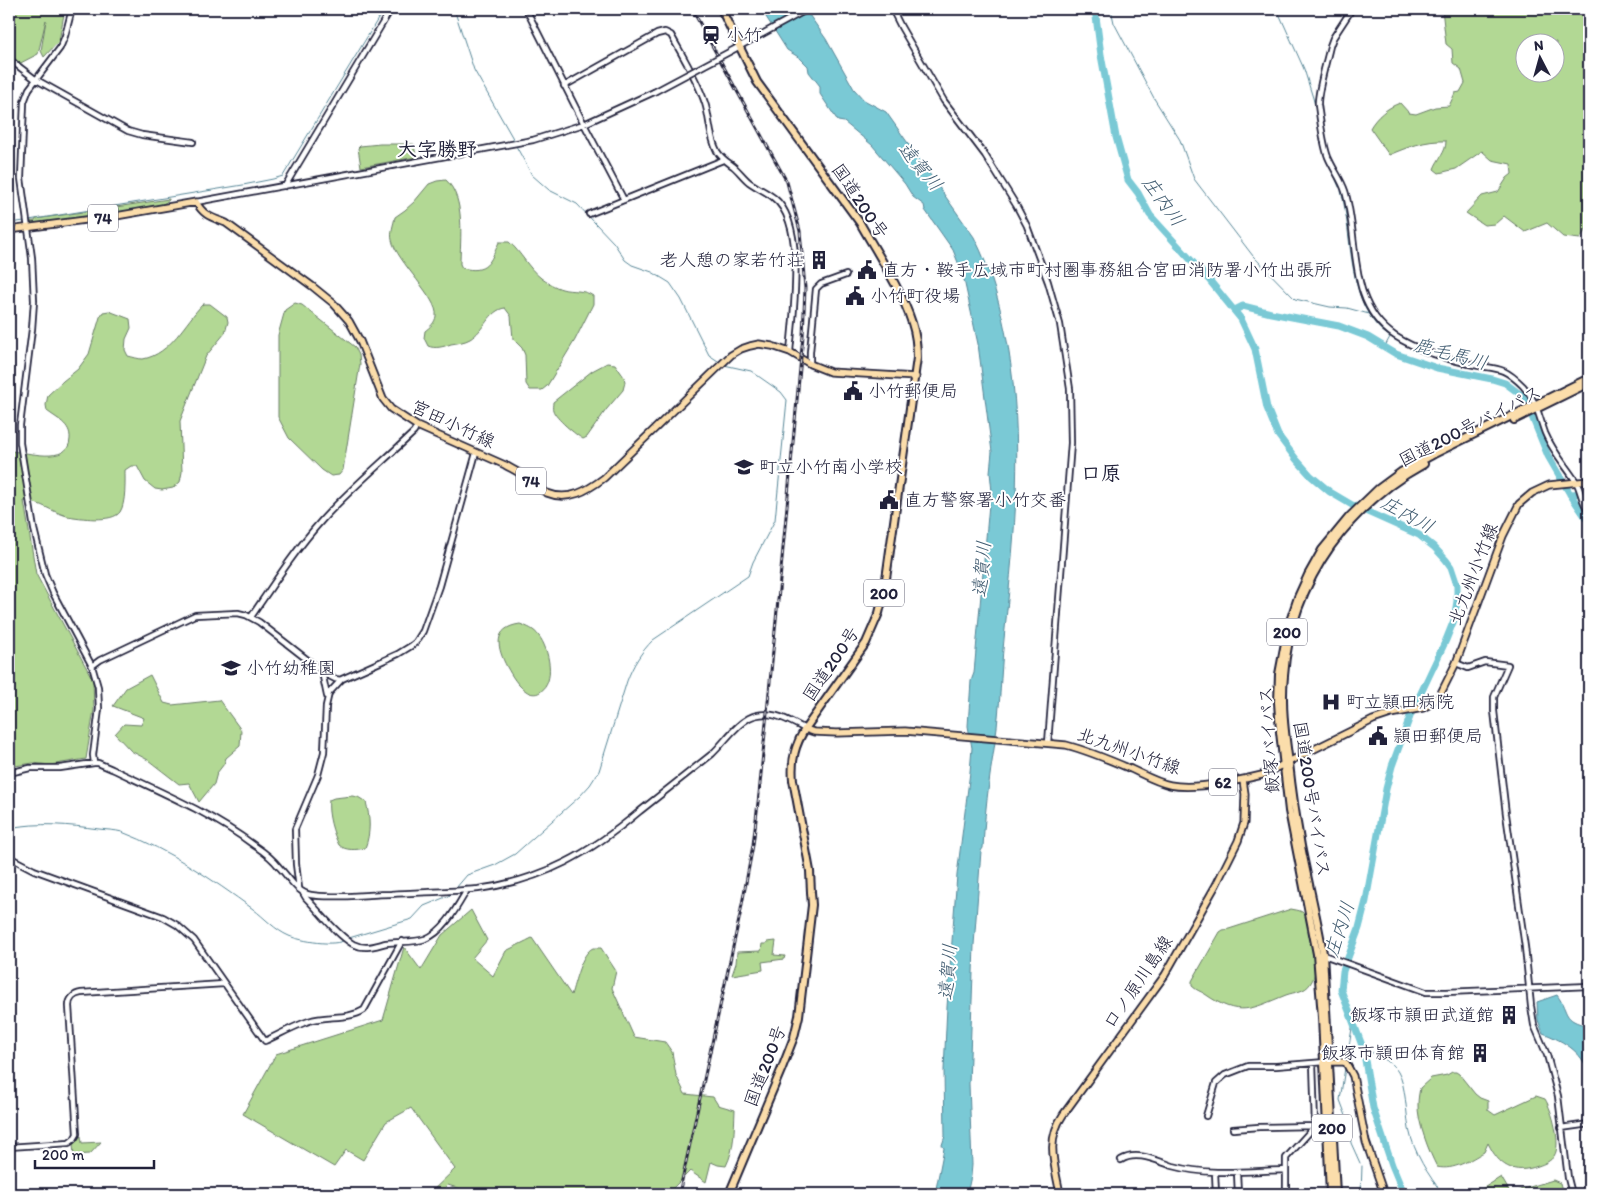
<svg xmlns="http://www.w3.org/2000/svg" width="1598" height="1203" viewBox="0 0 1598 1203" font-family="Itim,'Klee One',sans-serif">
<rect width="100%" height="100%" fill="#fff"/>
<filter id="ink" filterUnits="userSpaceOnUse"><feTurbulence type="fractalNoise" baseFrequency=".02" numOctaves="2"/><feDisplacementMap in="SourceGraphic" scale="10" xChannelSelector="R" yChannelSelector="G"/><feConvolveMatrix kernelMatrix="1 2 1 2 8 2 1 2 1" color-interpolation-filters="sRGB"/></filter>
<g filter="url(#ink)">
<path fill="#b2d894" stroke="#6a7d68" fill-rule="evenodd" d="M9 9H65L59 41 44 57 41 51 46 20 38 54 9 69Z
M1442 9H1589V224L1580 239 1563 237 1547 223 1525 232 1504 216 1495 224 1484 225 1466 213 1482 196 1498 192 1507 178 1512 174 1511 164 1492 160 1482 151 1456 169 1439 173 1434 169C1438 158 1446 153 1446 141 1425 140 1408 147 1389 155L1370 128C1376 117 1388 107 1400 103L1409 113 1416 114 1435 107 1449 106 1455 93 1460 92 1465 83 1461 69 1453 63 1452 49 1446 44ZM1526 42H1556V72H1526Z
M380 144H414L416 157 361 167 358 148 360 146Z
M446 180C466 199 460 239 460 264L462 268C487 274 490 263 499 242H509C521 252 528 268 541 278 546 282 555 287 562 289 572 292 584 289 593 296V304L575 340 547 386 542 390H530L526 384 525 355 522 348 513 339 511 316 505 308C489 310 484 331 470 339 465 342 457 343 451 344 443 347 435 349 428 346L424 338 425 331C430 327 435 323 436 316 439 299 396 261 392 240 390 233 394 223 395 217L405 210 414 202 429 184 437 181Z
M169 199V200C153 215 60 221 33 224L31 223V221H35L36 219Z
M295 303 302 305 355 347 359 355 360 364 343 470 339 475 331 476 322 470 289 438 278 417V335L285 310Z
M203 304H210L227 317 228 322 225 333 206 356 180 421 182 472 180 482 173 488 162 490 155 489 145 481 137 466H131L125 470C125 481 126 503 120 512 112 523 80 518 67 516 52 512 41 502 24 501L36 574 93 680 94 710 86 759 50 765 33 763 9 767V451C25 451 69 466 70 439 71 424 57 419 47 411L46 405 48 395 63 381 78 369 89 354 100 317 103 312 109 311 130 319 131 328 126 339 125 350 128 356C133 357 138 359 143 359 171 354 185 322 203 304Z
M607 363 615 364 624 377 625 382 623 390 606 410 587 437 583 439C576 435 555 418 553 410 552 408 553 405 553 402L592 371Z
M520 624C528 627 534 629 539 636 549 649 556 682 540 692 536 695 530 694 526 691 517 685 512 676 507 667 497 648 492 628 520 624Z
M150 675 164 703 172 705 219 700 241 730 240 746 226 758 224 764 217 773 214 784 199 802 189 783 179 784 148 760 131 751 115 734 124 724 141 725 144 718 113 706 126 688Z
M352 796 358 797 366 802C370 817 371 833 365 848 357 850 345 851 339 845 333 834 327 813 329 800L334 798Z
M1291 909C1295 910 1299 910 1302 912 1312 918 1317 958 1315 970 1315 975 1313 980 1310 984 1305 992 1294 992 1286 995 1251 1009 1239 1018 1205 994 1200 991 1196 990 1192 986V981L1220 932 1223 930 1229 929Z
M471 910 487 940 472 958 493 976 506 951 532 938 571 995C575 983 581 953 593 948 594 948 600 948 601 948L616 971 612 988 634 1037 665 1042 672 1052 676 1075 685 1094 713 1097 718 1105 735 1110C734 1129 735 1148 726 1166L718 1165 711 1162 706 1182 690 1171 671 1190 668 1194H476L448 1185 439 1194H429L455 1169 411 1108 386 1122 363 1160 346 1150 334 1167 243 1114 276 1054 383 1020 404 947 421 970 442 935Z
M776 941 774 955 785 956 784 959 762 962 763 970 732 975 736 963 737 952 761 951 762 944H766L767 942Z
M1452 1072H1456L1459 1074 1475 1094 1480 1098 1488 1101V1110L1495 1115 1536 1096 1545 1099C1552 1110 1562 1145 1554 1156 1551 1161 1544 1164 1538 1166 1513 1175 1499 1166 1488 1143L1484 1152C1470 1160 1454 1171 1437 1167 1429 1152 1417 1121 1418 1104 1418 1099 1419 1093 1420 1088L1431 1078 1447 1075Z
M81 1136 82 1143 101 1142 90 1154 74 1155 73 1145Z
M1501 1177 1511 1194H1485L1482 1189Z
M1553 1180 1560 1183 1563 1194H1518L1520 1190Z"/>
<path fill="#7ac9d5" stroke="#578697" d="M761 9H805L826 39 854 89 864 100 886 112 974 237C992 272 1001 308 1008 346 1024 441 1015 533 1005 629 1001 662 1001 695 997 727 995 746 991 765 989 783 986 805 984 826 983 848L981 851 974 945 969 1084 972 1165 971 1176 967 1194H935L944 1148 942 1145 945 1136 944 1070 947 1007 957 875 970 772 972 748 968 726 971 681 974 673 989 504 992 492 990 472 992 452 978 344 963 275 953 250 925 210 924 205 913 197 905 184 872 145 844 122 838 121 820 94V86L809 72 808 66 800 58 787 50Z
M1557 995C1570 1013 1561 1020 1589 1026V1095C1588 1089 1590 1084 1589 1079 1587 1054 1564 1041 1543 1033L1538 1020 1537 1002Z"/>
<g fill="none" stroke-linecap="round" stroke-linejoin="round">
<path stroke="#578697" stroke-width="1" d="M454 9 474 70 515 142
M1111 9 1114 23 1155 100 1180 140 1194 179 1253 256 1295 299 1330 307 1347 308 1369 314
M1277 9 1304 69 1313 98 1318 117
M516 146 532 175 549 190 577 204 614 243 625 260 632 265 652 272 670 283 681 299 709 355 721 363
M1325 153 1339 187
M1341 191C1354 237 1345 307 1390 337L1384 348
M29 220 243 185 273 179 283 176 384 9
M9 223 25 221
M9 828C39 822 69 825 99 829 107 830 115 830 122 832 169 850 212 879 253 909 265 918 275 930 289 936 301 941 335 947 345 940
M456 888 467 875 495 865 515 854 580 796 590 785 599 771 627 681C633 665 641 652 653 640L748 576 753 562 775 520 787 400 781 392 751 371 724 365
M349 938 412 919 424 906 453 894
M1363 1048C1374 1054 1391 1060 1398 1072 1406 1085 1406 1113 1409 1129 1414 1153 1428 1175 1443 1194
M1347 1059 1353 1022
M1345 1068 1340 1100 1348 1121 1351 1143 1360 1163
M1361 1194 1362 1166"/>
<path stroke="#7ac9d5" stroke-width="7" d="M1095 9 1101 55 1116 137 1128 180 1138 193 1150 215 1210 281 1241 319 1255 349 1267 408 1278 435 1296 459 1311 476 1330 492 1352 505 1419 535 1434 547 1446 560 1451 567 1457 585V601L1454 620 1446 640 1411 714 1392 766 1386 789 1366 901 1359 928 1343 971 1341 990 1363 1048 1373 1108 1392 1165 1404 1194
M1235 310 1243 306 1271 313 1339 326 1368 337 1396 354 1437 368 1492 379 1505 383 1524 397 1548 456 1570 494 1589 522
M1570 494 1589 493"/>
<g stroke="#22223b" stroke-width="8">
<path id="minor" d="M72 9 65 36 60 48 29 89 24 102 21 178 32 258 34 301 32 329 20 425V443L34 529 45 574 53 593 92 666 98 687 99 709 93 755 94 763
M526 9 584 124 624 200
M892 9 901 27 944 101 985 155 1016 205 1027 226 1048 282 1060 324 1070 389 1071 443 1048 743
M1352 9 1333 38 1330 46C1327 60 1317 92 1318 105 1320 119 1323 144 1328 157 1333 169 1341 179 1345 191 1360 240 1346 303 1395 336 1415 349 1445 359 1469 364 1496 370 1501 364 1523 386 1537 401 1538 414 1545 433 1552 450 1565 465 1575 480 1582 491 1580 500 1589 511
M731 51 808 9
M9 59 35 79 128 131 142 135 193 142
M564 86 657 34 665 32 671 35C683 57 697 79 705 103 710 118 709 136 717 151 721 158 726 161 733 166 739 171 743 177 749 182 757 188 767 192 774 198 807 224 793 314 790 352
M285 186 391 9
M196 202 533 140 584 124 654 92
M589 214 723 160
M810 364V352L816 289 821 284 846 275
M251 617C274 583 296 549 323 519 351 488 384 461 414 432L417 426
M1456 663 1468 668 1485 662 1508 665 1494 697V711L1506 814 1525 947 1531 1006 1534 1025 1547 1055 1558 1096 1568 1178 1572 1194
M92 666 100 660 195 615 238 613 246 615 259 622 327 675 335 679 341 680
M322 672 327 696
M9 773 30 768H60L94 763H98L112 769C161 792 211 813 255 846 264 852 273 859 279 867 289 877 296 892 311 895 332 899 369 894 391 894 420 892 449 892 478 889 544 880 590 853 640 811 664 792 688 773 712 754 724 743 734 726 749 718 769 708 788 720 805 729
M9 857 34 870 163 917 177 925 194 940 265 1041C280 1034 294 1026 309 1021 327 1015 348 1020 364 1010L402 941
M299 888 296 864 295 829 318 775 324 752 326 706 329 693 342 679 398 654 411 646 416 642 423 631 439 586 476 453
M303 893 306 898C320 912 336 934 353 944 365 950 374 946 386 943 399 941 413 943 425 939 444 932 457 907 467 890
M1321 954 1426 992H1446L1589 986
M1206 1116 1216 1083 1225 1075 1248 1066H1276L1325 1062
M1561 1128 1589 1124
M1233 1129 1259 1127 1314 1126
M9 1147 69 1143 74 1139 77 1134 69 1006C69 999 74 994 81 993L224 984
M1121 1160C1137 1150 1157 1161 1173 1166 1209 1176 1248 1171 1285 1170
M1215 1172 1216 1194
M1237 1172 1238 1194
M1286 1194V1158L1315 1126 1313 1063"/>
</g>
<g stroke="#22223b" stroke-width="9">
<path id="major" d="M9 230 116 216 196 202C204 216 211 217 226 223L312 286 333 303 349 321 360 341 383 399 391 409 417 426 505 465C512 469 519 472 525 477 532 482 539 489 547 493 569 502 588 490 604 478L731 355 741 349 750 346 759 344 772 346 790 352 810 364 830 372 916 377
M805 729 814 732 837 733 905 731 1066 745C1089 751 1110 760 1131 769 1144 775 1156 782 1170 785 1195 790 1237 781 1262 775L1373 720 1391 714 1423 708 1430 704 1440 695 1456 663 1503 536 1519 504 1532 493 1549 485 1589 481
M1329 1062H1343L1346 1063 1353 1076 1366 1142 1384 1194
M1060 1194C1055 1166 1045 1141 1063 1115L1165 975 1216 885 1238 841 1244 823 1245 794 1243 780"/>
</g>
<g stroke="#22223b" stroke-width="10">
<path id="highway" d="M721 9 757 82 860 223C877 253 902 291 912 323 916 335 917 346 917 358L884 593 879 613 866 643 805 729C795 745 791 760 793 780L810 871 811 892 812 905 799 1016 794 1037 782 1068 729 1194
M1514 420 1589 383
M1330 1194 1322 1017 1317 954 1289 811 1280 732 1278 702 1279 674 1288 627 1298 597 1308 575 1322 550 1350 516 1378 489 1401 472 1434 454 1589 378
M1336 1194 1323 953C1317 917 1308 882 1301 846 1296 818 1292 791 1289 763 1285 734 1281 705 1284 676 1287 630 1304 584 1331 546 1356 512 1387 484 1424 464"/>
</g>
<use href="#minor" stroke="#fff" stroke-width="4.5"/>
<use href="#major" stroke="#fbddab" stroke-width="5.5"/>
<use href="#highway" stroke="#fbddab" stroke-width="6"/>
<g stroke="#22223b" stroke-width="3">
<path id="rail" d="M679 1194 740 915 753 845 759 794 782 559 803 336 805 288 800 231 787 182 692 9"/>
</g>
<use href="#rail" stroke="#fff" stroke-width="1" stroke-dasharray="4" stroke-linecap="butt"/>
<g stroke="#22223b" stroke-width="8" stroke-linecap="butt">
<path id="minor-bridge" d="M654 92 731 51"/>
</g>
<use href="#minor-bridge" stroke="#fff" stroke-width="4.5"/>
</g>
</g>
<defs>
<g id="station-bare" transform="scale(1.5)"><path d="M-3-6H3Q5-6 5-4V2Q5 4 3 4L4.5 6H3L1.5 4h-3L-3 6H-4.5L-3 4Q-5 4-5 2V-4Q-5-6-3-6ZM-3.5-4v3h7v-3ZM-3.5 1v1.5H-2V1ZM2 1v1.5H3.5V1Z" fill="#22223b" stroke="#fff" stroke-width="2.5" paint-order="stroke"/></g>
<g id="building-bare" transform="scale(1.5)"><path d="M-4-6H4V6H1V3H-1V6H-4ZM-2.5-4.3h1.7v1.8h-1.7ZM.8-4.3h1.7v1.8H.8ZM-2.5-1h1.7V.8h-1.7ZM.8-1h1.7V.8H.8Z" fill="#22223b" stroke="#fff" stroke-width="2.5" paint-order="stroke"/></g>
<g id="civic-bare" transform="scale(1.5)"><path d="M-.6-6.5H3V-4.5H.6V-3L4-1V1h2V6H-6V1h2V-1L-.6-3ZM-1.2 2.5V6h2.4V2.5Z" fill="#22223b" stroke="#fff" stroke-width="2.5" paint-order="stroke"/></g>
<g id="school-bare" transform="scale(1.5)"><path d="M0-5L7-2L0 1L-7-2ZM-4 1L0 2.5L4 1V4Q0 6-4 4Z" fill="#22223b" stroke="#fff" stroke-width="2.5" paint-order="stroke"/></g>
<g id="hospital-bare" transform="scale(1.5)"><path d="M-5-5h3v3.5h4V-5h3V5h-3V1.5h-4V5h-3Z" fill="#22223b" stroke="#fff" stroke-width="2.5" paint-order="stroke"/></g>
</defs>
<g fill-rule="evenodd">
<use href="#station-bare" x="711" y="35"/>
<use href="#building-bare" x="819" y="260"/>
<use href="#civic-bare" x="867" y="270"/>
<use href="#civic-bare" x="855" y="296"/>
<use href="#civic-bare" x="853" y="391"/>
<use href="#school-bare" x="744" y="467"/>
<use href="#civic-bare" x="889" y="500"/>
<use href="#school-bare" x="231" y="668"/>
<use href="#hospital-bare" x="1331" y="702"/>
<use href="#civic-bare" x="1378" y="736"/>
<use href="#building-bare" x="1509" y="1015"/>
<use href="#building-bare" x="1480" y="1053"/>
</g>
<g text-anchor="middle" stroke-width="4" stroke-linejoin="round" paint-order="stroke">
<g fill="#fff" stroke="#646476" stroke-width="1">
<rect x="88" y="204.5" width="30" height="27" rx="4"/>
<rect x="516" y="467.5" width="30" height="27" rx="4"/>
<rect x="864" y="579.5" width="40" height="27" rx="4"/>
<rect x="1267" y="618.5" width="40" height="27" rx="4"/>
<rect x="1209" y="768.5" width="28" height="27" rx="4"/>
<rect x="1312" y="1114.5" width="40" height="27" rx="4"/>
</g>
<g font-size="16" font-weight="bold" fill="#22223b">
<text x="103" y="224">74</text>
<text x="531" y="487">74</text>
<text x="884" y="599">200</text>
<text x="1287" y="638">200</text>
<text x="1223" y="788">62</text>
<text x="1332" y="1134">200</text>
</g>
<g font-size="18" fill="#22223b" stroke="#fff" text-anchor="start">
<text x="726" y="41">小竹</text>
<text x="804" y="266" text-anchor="end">老人憩の家若竹荘</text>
<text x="882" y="276">直方・鞍手広域市町村圏事務組合宮田消防署小竹出張所</text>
<text x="870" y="302">小竹町役場</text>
<text x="868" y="397">小竹郵便局</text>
<text x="759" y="473">町立小竹南小学校</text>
<text x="904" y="506">直方警察署小竹交番</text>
<text x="246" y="674">小竹幼稚園</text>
<text x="1346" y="708">町立頴田病院</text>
<text x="1393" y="742">頴田郵便局</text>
<text x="1494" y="1021" text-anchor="end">飯塚市頴田武道館</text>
<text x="1465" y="1059" text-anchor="end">飯塚市頴田体育館</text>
</g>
<g font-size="18" fill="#22223b" stroke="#fff">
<text transform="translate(860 201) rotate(56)" y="6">国道200号</text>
<text transform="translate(453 424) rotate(25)" y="6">宮田小竹線</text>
<text transform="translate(1470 426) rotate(-27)" y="6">国道200号バイパス</text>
<text transform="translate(1473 574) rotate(-69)" y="6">北九州小竹線</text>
<text transform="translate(831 664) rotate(-56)" y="6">国道200号</text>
<text transform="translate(1269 740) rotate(-94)" y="6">飯塚バイパス</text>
<text transform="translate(1129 751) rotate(19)" y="6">北九州小竹線</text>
<text transform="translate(1312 799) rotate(81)" y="6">国道200号バイパス</text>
<text transform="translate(1138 982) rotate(-56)" y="6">口ノ原川島線</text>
<text transform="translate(765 1066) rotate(-69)" y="6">国道200号</text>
</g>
<g font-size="19" font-style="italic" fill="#415c71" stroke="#fff">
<text transform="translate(921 166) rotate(50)" y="7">遠賀川</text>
<text transform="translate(1164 201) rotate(54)" y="7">庄内川</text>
<text transform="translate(1451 353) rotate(15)" y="7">鹿毛馬川</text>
<text transform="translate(1408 514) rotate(29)" y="7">庄内川</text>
<text transform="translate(981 569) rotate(-85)" y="7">遠賀川</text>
<text transform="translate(1339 929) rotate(-72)" y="7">庄内川</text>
<text transform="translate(947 972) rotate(-85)" y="7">遠賀川</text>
</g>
<g font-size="20" font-weight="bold" fill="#22223b" stroke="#fff">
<text x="437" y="156">大字勝野</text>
<text x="1101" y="480">口原</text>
</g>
</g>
<rect width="1598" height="1203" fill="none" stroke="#fff" stroke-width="30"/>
<rect x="15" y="15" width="1568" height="1173" fill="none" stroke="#22223b" stroke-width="2" filter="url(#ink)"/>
<g transform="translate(1540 58) rotate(354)"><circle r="24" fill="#ffffff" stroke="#a7a7b1"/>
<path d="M0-4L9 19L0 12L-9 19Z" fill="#22223b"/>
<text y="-8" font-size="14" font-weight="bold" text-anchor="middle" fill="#22223b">N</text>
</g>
<path d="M35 1160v8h119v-8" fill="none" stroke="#22223b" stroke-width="2.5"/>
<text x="42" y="1160" font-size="15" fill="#22223b" stroke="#ffffff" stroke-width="4" paint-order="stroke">200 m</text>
</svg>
